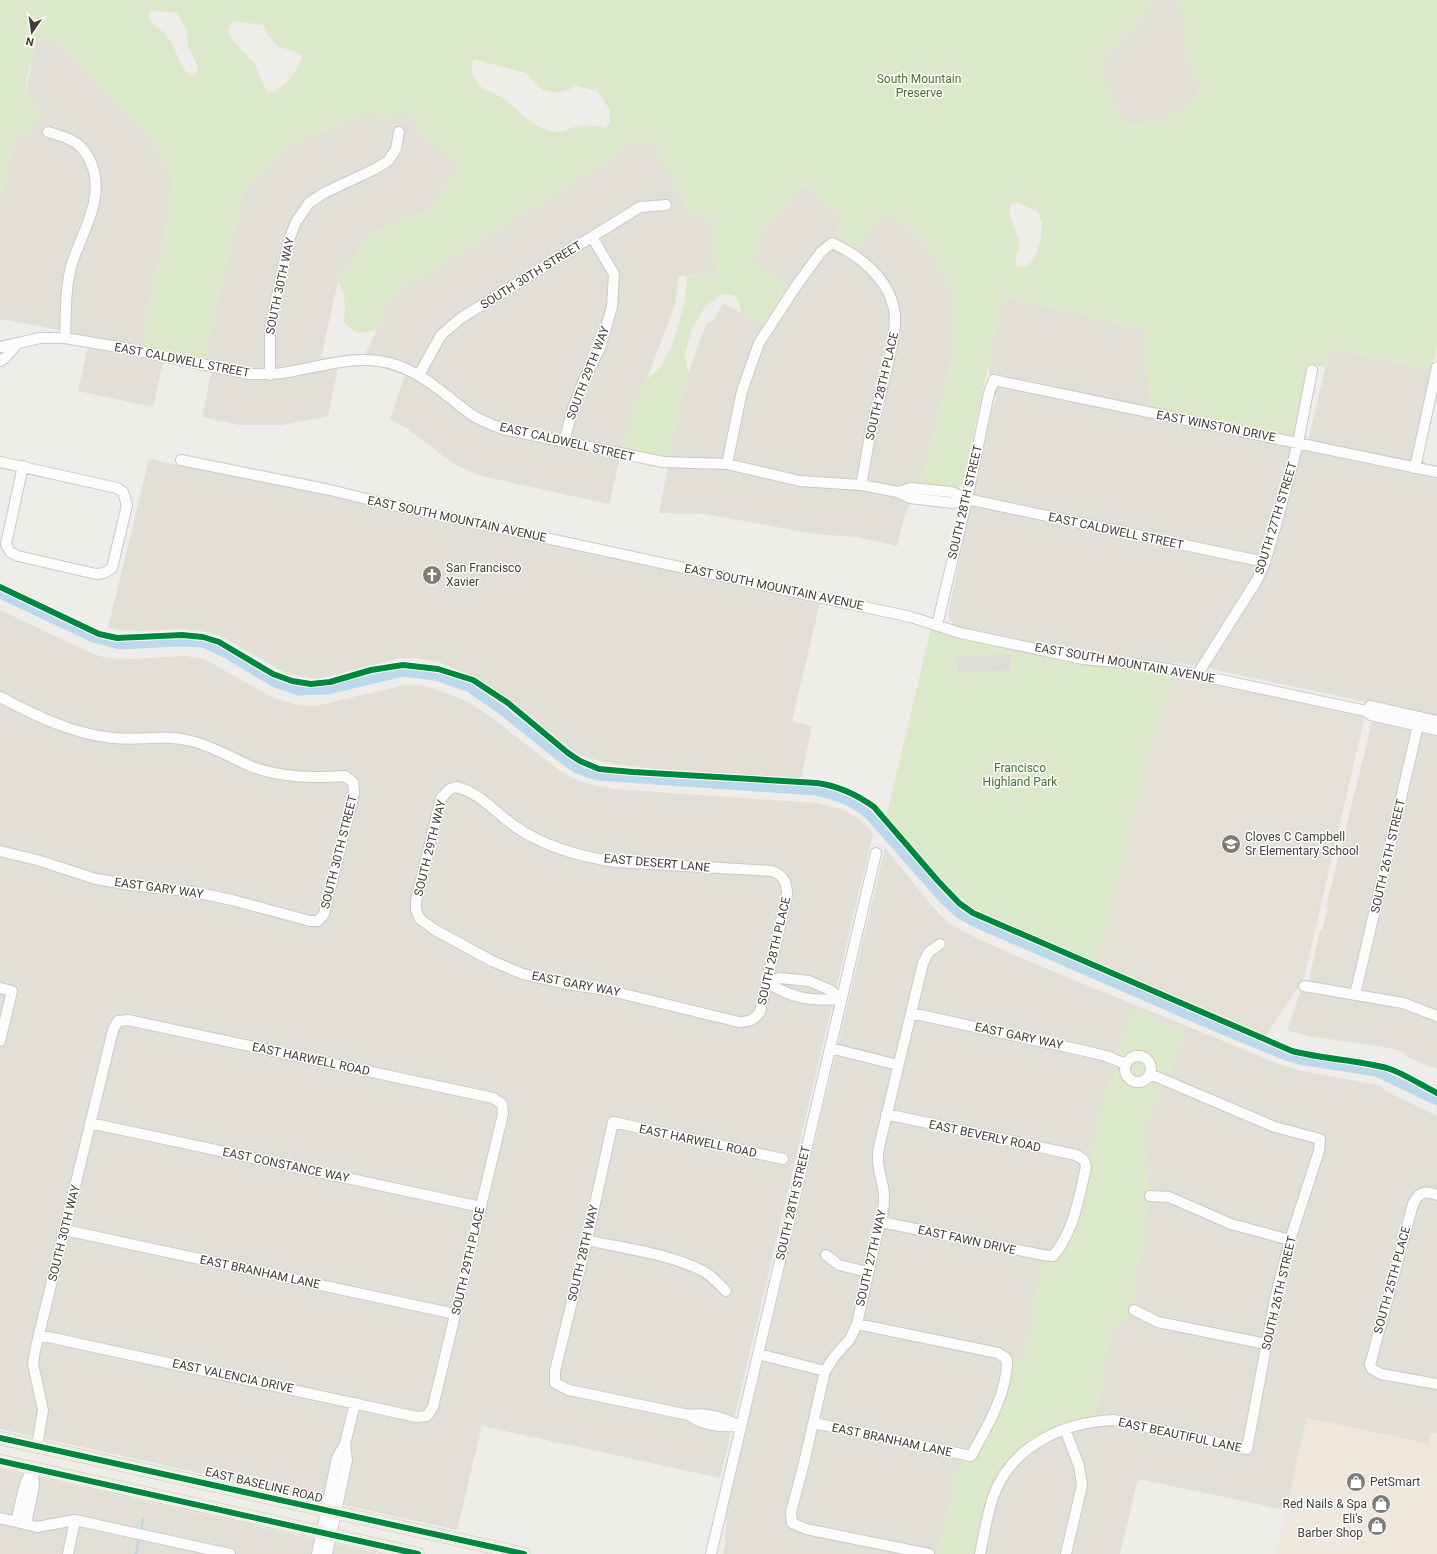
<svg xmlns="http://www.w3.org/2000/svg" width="1437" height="1554" viewBox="0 0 1437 1554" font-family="Roboto,sans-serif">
<rect width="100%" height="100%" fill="#eeede9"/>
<path fill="#e2dfd6" d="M1153 0H1177L1179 2 1185 21 1183 40 1188 61 1201 86 1190 106 1156 122 1126 126 1100 72 1104 56 1147 12Z
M39 34 66 51 141 127 152 141 170 176V197L164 239 148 306 142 347 204 360 243 194 287 147 370 111 383 120 389 115 397 113 403 112 410 115 418 125 419 133 463 163 428 209 368 235 338 282 321 358 356 354 365 355 392 295 613 158 628 141 652 144 674 178 678 190 684 195 686 211 711 220 717 274 679 276 675 305 647 379 631 409 649 455 669 456 688 373 706 324 714 320 723 303 764 325 788 287 750 260 757 252 764 229 803 185 840 214 837 237 845 240 854 250 883 215 897 219 925 242 955 298 951 360 923 476 919 479 911 478 910 504 906 511 897 546 857 537 814 534 706 514 659 513 668 467 649 466 644 463 632 460 629 461 620 459 609 504 481 476 454 464 406 428 390 419 405 375 378 367 364 366 338 367 328 416 282 425H239L202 417 211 373 163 362 153 407 78 391 88 346 76 333 0 319V203L15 136 26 135 30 132 31 126 40 115 26 91 33 59V48Z
M1003 296 1144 330 1151 417 1308 441 1330 349 1432 370 1415 452 1428 465 1437 468V717L1188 664 1098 658 955 628 948 616 988 418 996 400 988 366Z
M149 459 201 470 216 471 820 603 792 721 812 726 801 779 681 772 613 764 589 758 579 755 565 744 526 712 497 691 480 680 439 662 417 658H400L319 679 287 674 221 636 201 631 181 629 139 631 119 630 108 628Z
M0 610 91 653 106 658 131 659 185 656 204 659 272 697 294 704 315 706 401 686 417 685 431 688 464 700 484 712 559 770 573 778 585 783 614 789 816 803 845 810 861 821 873 833 720 1478 482 1426 457 1530 0 1429Z
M1373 719 1437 732V1069L1407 1057 1404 1055 1405 1052 1383 1047 1314 1037 1287 1031 1299 995 1309 979 1320 930H1322L1328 907H1326Z
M885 848 939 914 949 923 978 939 1030 962 1279 1064 1297 1070 1381 1086 1386 1091 1437 1116V1434L1431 1433 1429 1444 1307 1418 1286 1510 1138 1479 1120 1554H723L725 1546 727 1509Z
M0 1469 380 1554H0Z"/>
<path fill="#f0e8dc" d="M1307 1418 1429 1444 1431 1433 1437 1434V1554H1276Z"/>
<path fill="#e4e0d5" d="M1179 671 1366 711 1304 978 1266 1035 1097 966 1157 722Z"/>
<path fill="#dce8ca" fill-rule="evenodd" d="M0 0H1153L1147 12 1104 56 1100 72 1126 126 1156 122 1190 106 1201 87 1188 61 1183 40 1185 21 1177 0H1437V345L1432 370 1330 349 1325 367 1309 364 1293 437 1150 408 1144 330 1003 296 963 484 957 489 911 484V477L919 479 923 476 951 360 955 298 925 242 897 219 883 215 854 250 845 240 837 237 840 214 803 185 764 229 757 252 750 259 788 287 763 325 741 313 739 300 733 295 722 294 705 307 692 329 685 354 688 373 669 456C653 455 639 453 623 449L631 409 647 379 659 369 672 347 685 302 687 276 717 274 711 220 686 211 684 195 678 190 671 188 674 178 652 144 628 141 613 158 392 295 377 329C360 335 356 334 344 322 345 306 347 297 338 282L368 235 428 209 462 163 419 133C418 112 398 107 383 120L370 111 287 147 243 194 204 360 142 347 148 306 164 239 170 197V176L152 141 141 127 66 51 39 34C34 44 34 55 32 66L30 65 25 89 40 115 31 126 30 132 26 135 15 136 0 203ZM150 10 177 13 186 29 188 46 198 67 196 74 191 76C179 68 178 51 169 39 164 31 155 27 149 19ZM232 21 264 25 266 32 278 47 294 51 302 56C298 72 287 82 276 92H267L254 63 229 36 228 30ZM473 59 526 73 543 90 556 93 571 89 574 85 597 91 610 110V122L605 128C594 126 585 124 574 127 568 129 562 133 557 132 529 128 523 112 503 98 494 92 484 92 477 82 472 76 471 66 473 59ZM1017 202 1038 212C1039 215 1042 220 1042 224 1043 234 1036 266 1023 267 1021 267 1019 266 1016 266 1014 258 1020 252 1019 244 1018 230 1006 216 1011 204Z
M932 624 960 633 1179 671 1157 722 1097 966 1068 956 972 915 957 905 885 822Z
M1132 1009 1162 1023 1185 1031 1173 1061 1171 1075 1163 1087 1144 1127 1148 1180 1150 1196 1143 1246 1133 1289 1134 1310 1111 1333 1095 1421 1047 1435 1004 1473 980 1554H937L960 1454 971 1456 993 1416 1007 1359 1024 1358 1043 1255 1053 1256 1075 1217 1084 1160 1091 1150 1097 1120 1111 1076 1117 1051Z"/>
<path fill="#dedcd8" d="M1004 654 1011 655 1010 670 959 673 955 657Z"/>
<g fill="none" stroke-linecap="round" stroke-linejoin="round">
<path stroke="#bcd8ea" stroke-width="2.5" d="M141 1532 143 1519
M136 1554 139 1537"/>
<path stroke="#bcd8ea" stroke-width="9" d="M0 594 93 638 119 645 179 642 203 643 226 654 275 683 299 691 327 690 403 672 436 676 470 688 504 712 564 760 577 769 597 776 816 791C838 796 852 801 869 815L943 899 959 914 976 923 1204 1022 1281 1054 1299 1060 1376 1072 1437 1101"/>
<g stroke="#cbc9c5" stroke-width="12">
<path id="minor" d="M48 132C70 138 85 143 93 168 104 202 80 235 71 267 65 290 66 314 65 338
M0 347 40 338H65L124 348 249 374C262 374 275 375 288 372 324 366 359 353 396 365 426 375 447 397 472 415 482 421 492 425 503 429L663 462 727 464 800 481 861 485 898 492 910 498 953 503 967 499
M0 361 5 358 17 344
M270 375V328L290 237 296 222 309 203 324 193 375 169 388 161 396 149 399 132
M419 375 441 335 461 318 640 207 666 205
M564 442 573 408 585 377 600 348 612 307 614 274 592 237
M181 460 330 490 379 502 911 617 960 633 1060 654 1083 659 1137 664 1179 671 1366 711 1371 715 1437 730
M0 462 117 488 123 492 127 505 112 568 104 573 96 574 18 556 10 552 6 544 23 466
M727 464 742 391 759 343 796 286 821 252 832 243C859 255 888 278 894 309 897 323 893 338 891 351 885 378 877 405 871 431 867 449 865 467 861 485
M1415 468 1437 367
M898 492 911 488 951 492 954 493 967 499 1265 562
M937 625 967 499 989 393 994 380 1437 472
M1197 675 1257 580 1265 562 1276 525 1298 443 1312 370
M0 697C36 716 73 734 113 738 140 741 165 734 191 741 212 746 230 757 250 766 281 778 313 778 345 776L353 782 354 793 324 914 318 921H310L232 900 194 892 131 885 96 879 37 860 0 851
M1366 711 1370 706 1437 721
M456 787C478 791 498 815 516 827 545 847 582 857 616 862L772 871C784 875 787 883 787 895L760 1012C754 1020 749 1022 739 1022L607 990 566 984 523 974 492 961 435 930 420 919 416 910V901L441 798 450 789Z
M767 982 780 978 809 981 830 990 841 999
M767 982C792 999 811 1001 841 999
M1304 986 1403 1003 1437 1016
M0 988 12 991 0 1041
M1355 995 1420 717
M911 1013 1081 1050 1106 1056 1126 1064
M830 1048 898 1065
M1125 1069a13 13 0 1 1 26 0a13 13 0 1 1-26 0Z
M90 1123 481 1207
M1437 1195C1425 1190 1419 1192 1413 1204L1370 1365 1372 1369 1381 1374 1437 1384
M1150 1196 1169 1197 1231 1224 1290 1240
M881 1222 1043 1255 1053 1256C1074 1232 1079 1197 1086 1167L1084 1160 1076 1155 886 1114
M65 1230 455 1314
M587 1240C625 1249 668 1253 703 1271 712 1276 719 1284 726 1291
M826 1255 839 1265 868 1272
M1134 1310 1158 1322 1266 1344
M758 1354 825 1371
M689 1415C703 1426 721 1427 739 1426
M814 1423 971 1456C987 1427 1008 1392 1007 1359L998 1353 857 1324
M741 1426C723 1418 708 1412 689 1415L569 1390 555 1383V1371L587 1240 613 1122 783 1159
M1065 1429 1079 1466 1082 1485 1066 1554
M37 1446 43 1410 33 1364 35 1351 113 1030 118 1021 128 1020 493 1098 502 1104 503 1114 433 1407 427 1416 417 1417 39 1335
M0 1518 37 1527 75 1520 230 1554
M16 1522 25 1484 32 1468
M26 1524 34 1486 32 1468
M68 1554 75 1520
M317 1554 337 1458 345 1444 355 1403
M327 1554 347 1460 345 1444
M711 1554 876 853
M929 1554 806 1529 792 1523 791 1512 804 1463 825 1371 834 1357 850 1339 857 1324 877 1234C882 1220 886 1203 883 1187 880 1173 876 1162 879 1147L923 963 929 952 940 944
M980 1554C984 1535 987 1515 993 1497 1011 1446 1063 1422 1114 1420L1247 1449 1275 1299 1290 1240 1319 1151 1320 1139 1275 1127 1150 1074"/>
</g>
<g stroke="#cfc8b8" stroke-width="14">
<path id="major" d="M0 1438 524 1554
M0 1461 418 1554"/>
</g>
<use href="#minor" stroke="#fcfcfc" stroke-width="10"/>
<use href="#major" stroke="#efece4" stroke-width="13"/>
<g stroke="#fff" stroke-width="8">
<path id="cycleway" d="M0 587 99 634 117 638 182 635 203 637 219 642 273 674 292 681 311 684 330 682 371 670 403 665 438 669 473 680 508 703 568 753 580 761 599 769 633 772 817 783C839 786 856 794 874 807L938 881 959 903 973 913 1292 1051C1323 1059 1356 1060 1387 1068 1403 1073 1421 1085 1437 1093
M0 1438 524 1554
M0 1461 418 1554"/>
</g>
<use href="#cycleway" stroke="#00873e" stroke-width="6"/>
</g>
<defs>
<g id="church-disc" transform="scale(1)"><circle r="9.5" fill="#7f7b75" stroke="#fff"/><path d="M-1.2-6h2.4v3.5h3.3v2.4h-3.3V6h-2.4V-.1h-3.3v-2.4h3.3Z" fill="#fff"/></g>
<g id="school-disc" transform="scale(1)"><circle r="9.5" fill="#7f7b75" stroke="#fff"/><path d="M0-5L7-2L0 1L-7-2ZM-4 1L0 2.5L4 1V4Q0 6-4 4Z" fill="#fff"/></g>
<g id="shop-disc" transform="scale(1)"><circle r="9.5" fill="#7f7b75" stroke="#fff"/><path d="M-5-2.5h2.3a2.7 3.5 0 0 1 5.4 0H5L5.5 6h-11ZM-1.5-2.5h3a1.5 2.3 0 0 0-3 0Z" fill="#fff"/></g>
</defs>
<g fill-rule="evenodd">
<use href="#church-disc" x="432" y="575"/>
<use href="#school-disc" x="1231" y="844"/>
<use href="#shop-disc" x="1356" y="1482"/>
<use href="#shop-disc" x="1381" y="1504"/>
<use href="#shop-disc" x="1377" y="1526"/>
</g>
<g text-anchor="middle" stroke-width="3" stroke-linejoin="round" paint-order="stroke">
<g font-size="12" fill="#47702e" stroke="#fff">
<text x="919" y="83">South Mountain<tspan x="919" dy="14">Preserve</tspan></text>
<text x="1020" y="772">Francisco<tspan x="1020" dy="14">Highland Park</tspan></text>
</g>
<g font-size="12" fill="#433e36" stroke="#fff">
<text transform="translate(531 275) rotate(-32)" y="4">SOUTH 30TH STREET</text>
<text transform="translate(280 286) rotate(-78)" y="4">SOUTH 30TH WAY</text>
<text transform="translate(182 360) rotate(11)" y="4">EAST CALDWELL STREET</text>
<text transform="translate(588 373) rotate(-69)" y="4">SOUTH 29TH WAY</text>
<text transform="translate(882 386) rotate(-77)" y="4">SOUTH 28TH PLACE</text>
<text transform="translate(1216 426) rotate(11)" y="4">EAST WINSTON DRIVE</text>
<text transform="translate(567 442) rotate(13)" y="4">EAST CALDWELL STREET</text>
<text transform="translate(965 502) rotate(-77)" y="4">SOUTH 28TH STREET</text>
<text transform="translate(1276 518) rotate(-73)" y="4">SOUTH 27TH STREET</text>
<text transform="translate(457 519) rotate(12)" y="4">EAST SOUTH MOUNTAIN AVENUE</text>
<text transform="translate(1116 531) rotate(12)" y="4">EAST CALDWELL STREET</text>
<text transform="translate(774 587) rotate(12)" y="4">EAST SOUTH MOUNTAIN AVENUE</text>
<text transform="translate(1125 663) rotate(10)" y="4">EAST SOUTH MOUNTAIN AVENUE</text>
<text transform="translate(430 848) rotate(-76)" y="4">SOUTH 29TH WAY</text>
<text transform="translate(339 852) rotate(-76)" y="4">SOUTH 30TH STREET</text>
<text transform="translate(1388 856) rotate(-77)" y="4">SOUTH 26TH STREET</text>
<text transform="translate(657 863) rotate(5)" y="4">EAST DESERT LANE</text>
<text transform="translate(159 888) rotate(8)" y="4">EAST GARY WAY</text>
<text transform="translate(774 951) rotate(-77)" y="4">SOUTH 28TH PLACE</text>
<text transform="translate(576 984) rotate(11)" y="4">EAST GARY WAY</text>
<text transform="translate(1019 1036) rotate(12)" y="4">EAST GARY WAY</text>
<text transform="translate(311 1059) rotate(12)" y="4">EAST HARWELL ROAD</text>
<text transform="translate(985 1136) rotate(12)" y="4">EAST BEVERLY ROAD</text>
<text transform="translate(698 1141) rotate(12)" y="4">EAST HARWELL ROAD</text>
<text transform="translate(286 1165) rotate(12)" y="4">EAST CONSTANCE WAY</text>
<text transform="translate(793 1203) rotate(-77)" y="4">SOUTH 28TH STREET</text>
<text transform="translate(64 1233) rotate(-76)" y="4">SOUTH 30TH WAY</text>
<text transform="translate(967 1240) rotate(12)" y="4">EAST FAWN DRIVE</text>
<text transform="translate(583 1253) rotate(-77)" y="4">SOUTH 28TH WAY</text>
<text transform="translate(871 1258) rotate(-77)" y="4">SOUTH 27TH WAY</text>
<text transform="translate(468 1261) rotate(-77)" y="4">SOUTH 29TH PLACE</text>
<text transform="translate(260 1272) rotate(12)" y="4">EAST BRANHAM LANE</text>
<text transform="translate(1392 1280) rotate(-75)" y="4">SOUTH 25TH PLACE</text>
<text transform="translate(1279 1293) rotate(-77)" y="4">SOUTH 26TH STREET</text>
<text transform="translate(233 1376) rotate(12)" y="4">EAST VALENCIA DRIVE</text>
<text transform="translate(1180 1435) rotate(12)" y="4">EAST BEAUTIFUL LANE</text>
<text transform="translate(892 1440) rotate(12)" y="4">EAST BRANHAM LANE</text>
<text transform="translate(264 1485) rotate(13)" y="4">EAST BASELINE ROAD</text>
</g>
<g font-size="12" fill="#433e36" stroke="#fff" text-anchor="start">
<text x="446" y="572">San Francisco<tspan x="446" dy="14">Xavier</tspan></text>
<text x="1245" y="841">Cloves C Campbell<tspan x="1245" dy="14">Sr Elementary School</tspan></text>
<text x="1370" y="1486">PetSmart</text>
<text x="1367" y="1508" text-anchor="end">Red Nails &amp; Spa</text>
<text x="1363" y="1523" text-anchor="end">Eli's<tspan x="1363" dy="14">Barber Shop</tspan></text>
</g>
</g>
<g transform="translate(32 32) rotate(193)" stroke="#ffffff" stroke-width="3" paint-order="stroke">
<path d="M0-3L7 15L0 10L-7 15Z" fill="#433e36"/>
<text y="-6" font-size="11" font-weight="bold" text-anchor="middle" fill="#433e36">N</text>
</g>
</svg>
